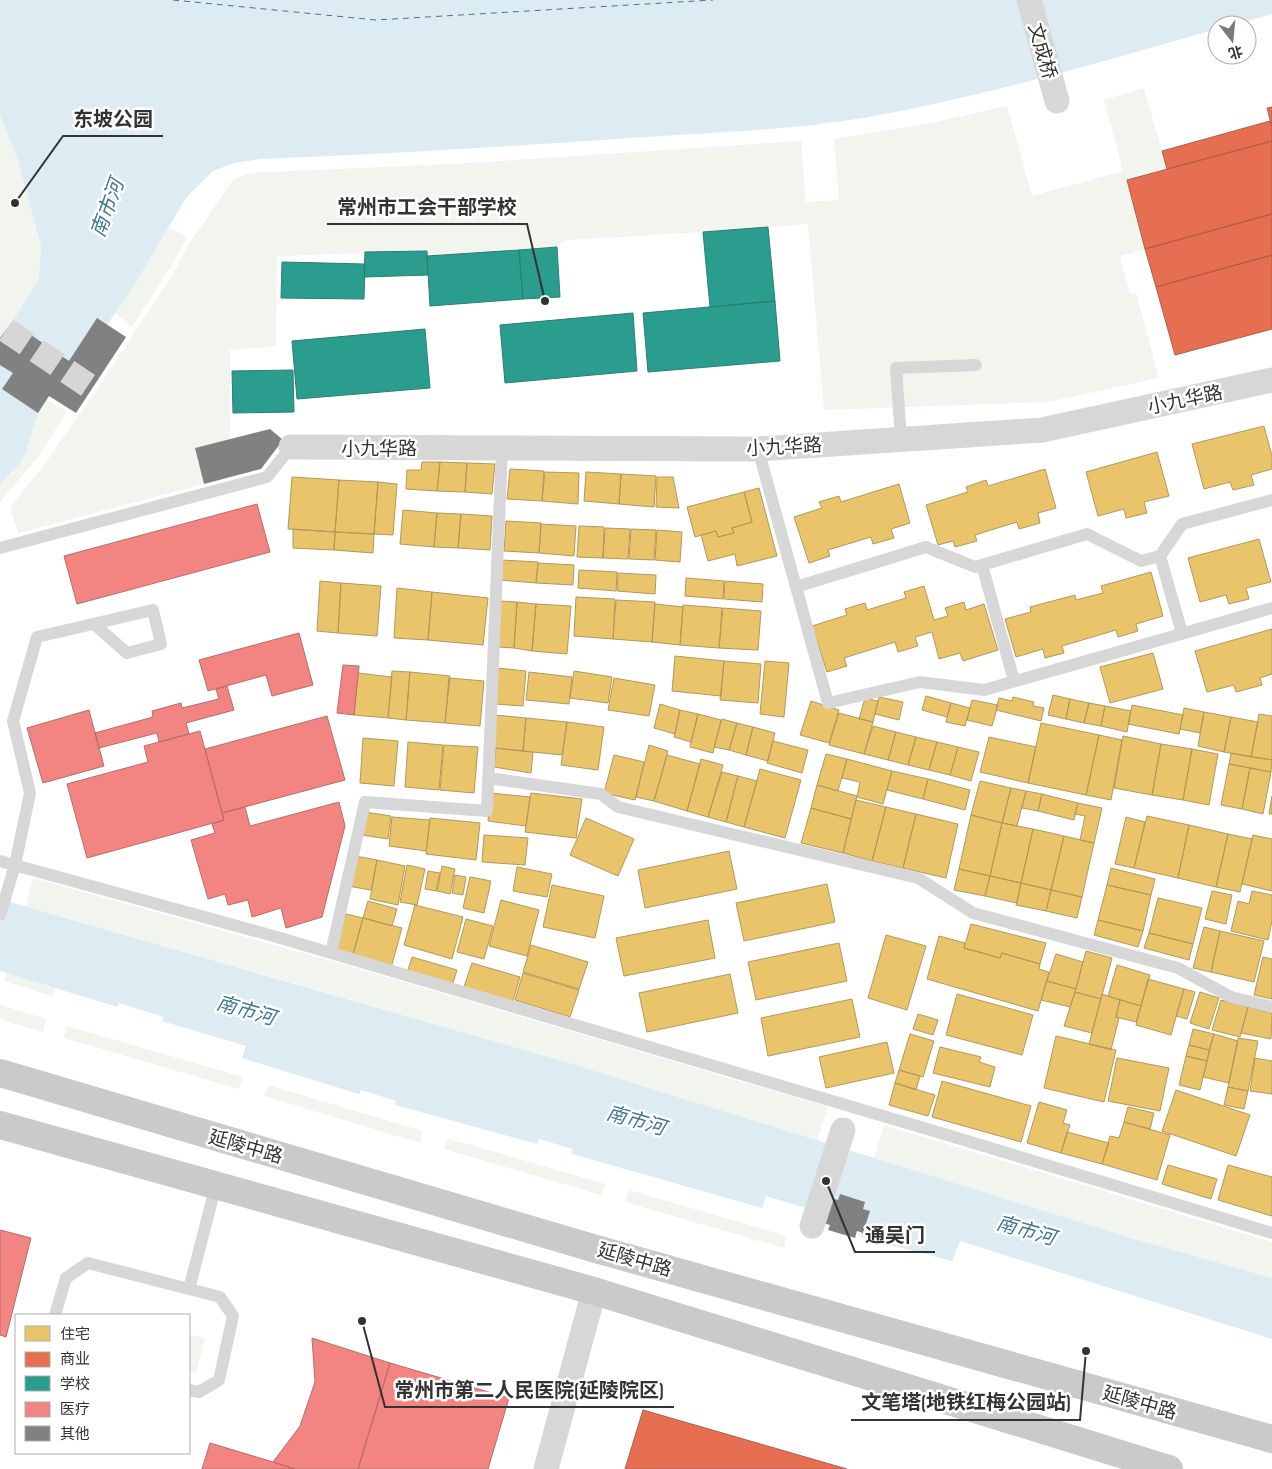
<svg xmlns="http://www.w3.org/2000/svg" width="1272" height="1469" viewBox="0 0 1272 1469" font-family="'Sofia Sans Condensed','Noto Sans SC',sans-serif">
<rect width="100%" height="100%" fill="#fff"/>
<path fill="#f1f5ed" d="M1144 88 1167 169 1127 180 1145 249 1120 256 1130 294 1136 292 1159 378 1048 402 824 410 808 224 703 232 566 240 556 247 427 256 426 251 277 256 276 346 230 350V439L195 448 204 484 18 533 10 508 46 462 93 395 170 279 191 241 233 180 249 173 471 163 801 141 806 202 839 200 834 139 926 124 1007 106 1032 196 1123 171 1104 100Z
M0 115 18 161 41 246 39 279 12 322 0 338Z
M169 227 187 237 170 268 132 327 115 313 135 284Z
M47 400 67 411 39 456 0 502V485L12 473 26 452 38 413Z
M33 878 339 963 828 1107 817 1140 566 1062 26 906Z
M6 973 55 988 52 996 4 981Z
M0 1005 47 1019 43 1032 5 1021 0 1016Z
M67 1026 243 1077 239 1089 64 1038Z
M268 1085 423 1131 420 1143 264 1096Z
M884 1125 1272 1242V1278L1131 1238 874 1158Z
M447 1138 605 1184 601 1195 444 1149Z
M629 1190 787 1236 784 1248 625 1202Z
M189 1334 205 1338 196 1373 189 1371Z"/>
<path fill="#ddebf3" d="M0 0H1272V14L1232 25H1217V29C1100 62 983 97 863 118 791 130 718 132 645 137 517 146 389 154 261 159L234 163 213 171 186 198 135 284 107 325 49 396 38 413 26 452 19 464 0 485V338L12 322 39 279 41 246 18 161 0 115Z
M0 899 566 1062 1131 1238 1272 1278V1339L960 1241 952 1261 860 1237 863 1225 766 1196 762 1208 572 1154 573 1149 539 1139 537 1144 395 1105 396 1101 361 1090 359 1094 242 1058 246 1046 162 1021 164 1017 119 1003 117 1007 0 971Z"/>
<path fill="#e9c46a" stroke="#b2985a" d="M1264 426 1272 456V469L1251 475 1254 485 1233 490 1230 482 1204 489 1192 444Z
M1157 452 1169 496 1144 502 1147 513 1126 518 1124 509 1098 516 1086 472Z
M422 462H440L437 491 406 489 407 470H421Z
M440 462 467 463 465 492 437 491Z
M467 463 495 464 492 494 465 492Z
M510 469 544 471 542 501 507 499Z
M1045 469 1056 508 1038 513 1040 523 1019 529 1017 522 975 535 977 541 955 547 953 541 938 545 926 505 968 492 966 487 986 480 988 486Z
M545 472 579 473 578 504 542 501Z
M586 472 621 474 619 504 584 501Z
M621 474 656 476 654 507 619 504Z
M292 477 339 480 335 532 288 529Z
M657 477H673L679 508 656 507Z
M339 480 378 482 374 534 335 532Z
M378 482 397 484 393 535 374 534Z
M899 484 910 523 891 529 894 538 873 544 871 537 828 550 830 556 809 563 794 517 822 508 819 502 839 496 841 502Z
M759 488 777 556 737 566 735 554 708 561 701 535 716 531 718 537 734 533 732 528 752 522 744 492Z
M744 492 752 522 732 528 734 533 718 537 716 531 695 537 687 507Z
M403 510 437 513 434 547 400 544Z
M437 513 461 514 458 548 434 547Z
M461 514 492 516 490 550 458 548Z
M506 521 541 523 539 553 504 551Z
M541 524 576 526 574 556 539 553Z
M579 526 604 527 603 558 577 557Z
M605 528 630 529 628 559 603 558Z
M293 529 335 532 334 550 293 548Z
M631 529 656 530 654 560 629 559Z
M657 530 682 532 680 562 655 560Z
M335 532 374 534 373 553 334 550Z
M1259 539 1271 582 1246 588 1249 599 1229 604 1226 595 1200 602 1188 558Z
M502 560 538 562 536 583 500 580Z
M538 563 574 565 573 585 536 583Z
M579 570 617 572 616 591 578 588Z
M1151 572 1163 616 1136 624 1138 631 1118 637 1116 630 1062 646 1064 653 1045 658 1043 649 1016 657 1005 619 1031 612 1030 607 1075 595 1076 600 1103 593 1101 586Z
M618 573 656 575 655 594 617 591Z
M686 578 724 581 723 599 685 596Z
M320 581 341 583 338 633 317 631Z
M725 581 763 584 762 602 724 599Z
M341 583 381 586 377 636 338 633Z
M924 586 934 620 948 616 945 608 964 602 966 610 984 604 998 650 963 661 960 653 939 659 932 632 915 637 918 646 898 652 895 642 844 658 847 666 827 672 812 626 847 615 845 609 865 603 867 610 906 598 904 592Z
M397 588 432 592 428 640 394 638Z
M432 592 488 598 483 645 428 640Z
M576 597 615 599 613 639 574 636Z
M616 600 655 602 652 642 613 639Z
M500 601 517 602 514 648 497 647Z
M517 602 536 604 532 651 514 648Z
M536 604 571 606 567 654 532 651Z
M655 604 683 607 680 645 652 642Z
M683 605 722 608 719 648 680 645Z
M723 608 761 611 758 650 719 648Z
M1272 629V674L1260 678 1262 685 1236 692 1234 685 1207 692 1195 651Z
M1153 653 1163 689 1110 703 1100 667Z
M675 656 724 661 721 696 672 691Z
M724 661 761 664 758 703 720 700Z
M765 661 789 663 784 717 760 714Z
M498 668 526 671 523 706 495 704Z
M392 671 410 672 406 720 388 718Z
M574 671 612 677 608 703 570 698Z
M410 672 450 676 445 723 406 720Z
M529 672 572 677 569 704 526 700Z
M358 673 392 677 388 718 354 715Z
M449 678 484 681 480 726 445 723Z
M614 678 655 685 649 716 608 710Z
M1053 695 1070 699 1066 719 1048 715Z
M926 696 951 703 947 717 922 710Z
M879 697 903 702 899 720 875 714Z
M1013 697 1034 702 1033 706 1044 708 1041 721 996 710 999 698 1012 701Z
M865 698 878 701 873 722 859 719Z
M1070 699 1089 703 1084 723 1066 719Z
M972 700 998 705 992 726 967 720Z
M811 701 839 710 829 743 800 735Z
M951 703 970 708 965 726 946 722Z
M1089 703 1105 706 1101 726 1084 723Z
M660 704 680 710 675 734 654 728Z
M1132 705 1183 715 1179 734 1128 724Z
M1105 706 1131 711 1127 732 1101 726Z
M1184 708 1204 712 1200 733 1180 729Z
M680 710 698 714 691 742 674 737Z
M1204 712 1231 717 1224 752 1198 746Z
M839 713 873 722 864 754 829 745Z
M698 714 721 720 713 753 690 747Z
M1259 714 1272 716V760L1251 757Z
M495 715 526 718 523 751 494 748Z
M1231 717 1258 722 1251 757 1224 752Z
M526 718 567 722 562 755 523 751Z
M722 719 737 723 729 750 714 747Z
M567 722 604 727 598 770 561 765Z
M737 723 753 727 746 755 729 750Z
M1041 723 1099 735 1086 795 1028 783Z
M873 726 896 732 888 760 864 754Z
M753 727 775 733 768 761 746 755Z
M896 732 916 737 908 765 888 760Z
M1099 735 1122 740 1111 800 1086 795Z
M1123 736 1161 744 1152 795 1114 788Z
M916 737 937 742 929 770 908 765Z
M989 737 1036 747 1028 783 980 772Z
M363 738 398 741 394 786 360 783Z
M773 741 808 750 802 773 767 763Z
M408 742 443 745 439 790 405 787Z
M937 742 958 747 950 775 929 770Z
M1161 744 1192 749 1183 800 1152 795Z
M444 745 478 747 474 793 440 790Z
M649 745 668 751 654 801 636 797Z
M958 747 979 752 971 781 950 775Z
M496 748 533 752 531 773 494 767Z
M1192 749 1218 754 1209 805 1183 800Z
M1231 753 1272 760 1271 772 1229 764Z
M826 754 847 759 838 791 817 785Z
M614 755 644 762 635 800 604 793Z
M667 755 700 764 687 811 654 801Z
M701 759 723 765 708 817 687 811Z
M847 759 892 771 883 804 857 797 860 782 842 778Z
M1229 764 1250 768 1242 809 1221 805Z
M1250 768 1271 772 1263 814 1242 809Z
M760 769 801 780 785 838 744 827Z
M892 771 928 779 923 799 887 790Z
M722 772 738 776 726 822 708 817Z
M738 776 757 781 744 827 726 822Z
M928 779 970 790 965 810 923 799Z
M980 781 1011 788 1002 823 971 815Z
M817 785 857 796 851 819 811 808Z
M1011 788 1026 791 1017 826 1002 823Z
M1026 791 1042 794 1038 811 1022 808Z
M491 793 530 797 526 826 488 821Z
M531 793 582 799 576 838 525 832Z
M1042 794 1078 803 1074 820 1038 811Z
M1272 796V814H1269Z
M856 800 886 807 872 861 843 853Z
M1078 803 1102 808 1094 843 1080 840 1085 816 1075 814Z
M886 807 916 814 903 868 872 861Z
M811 808 851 819 843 853 801 843Z
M365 812 391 816 388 839 362 835Z
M916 814 958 824 946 878 903 868Z
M971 815 1002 823 990 876 959 869Z
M1147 816 1189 825 1178 878 1134 868Z
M392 817 430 820 426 851 389 846Z
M1126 817 1145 822 1134 868 1115 864Z
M430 818 480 823 476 860 426 854Z
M586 818 634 839 618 876 570 855Z
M1002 823 1033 829 1021 883 990 876Z
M1189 825 1228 834 1216 887 1178 878Z
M1033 829 1064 836 1051 890 1021 883Z
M1228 834 1252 839 1240 892 1216 887Z
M484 835 528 838 525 865 482 862Z
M1253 835 1272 839V891L1242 884Z
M1064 836 1094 843 1082 897 1051 890Z
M729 851 737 889 645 908 638 870Z
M355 856 377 860 371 890 348 886Z
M377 860 405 866 398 905 370 899Z
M407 865 425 869 417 905 400 902Z
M442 866 455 869 450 894 437 891Z
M517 867 552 874 547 897 513 891Z
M1111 868 1155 879 1151 895 1107 885Z
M959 869 990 876 985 896 954 890Z
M428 871 440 873 436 891 425 889Z
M455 875 466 877 463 895 452 893Z
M990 876 1021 883 1017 903 985 896Z
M470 877 491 881 484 913 463 908Z
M1021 883 1051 890 1046 911 1016 905Z
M827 884 835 922 744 941 736 903Z
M552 885 604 896 595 938 543 927Z
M1107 885 1151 895 1143 931 1098 920Z
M1051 890 1082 897 1077 918 1046 911Z
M1212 891 1232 895 1226 924 1205 919Z
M1252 891 1272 895V921L1268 940 1231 931 1238 901 1249 904Z
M1158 898 1202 908 1193 944 1149 933Z
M501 900 539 910 527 956 489 946Z
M368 901 397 909 392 926 363 918Z
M415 905 463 917 452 959 404 945Z
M346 914 363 918 352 958 335 953Z
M363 918 402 928 391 968 352 958Z
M466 919 493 926 484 959 457 952Z
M708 920 715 958 624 976 616 938Z
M1098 920 1143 931 1138 947 1094 935Z
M971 924 1046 943 1040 964 1002 953 1000 958 964 948Z
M1204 927 1220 931 1211 972 1193 968Z
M1220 931 1264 941 1254 982 1211 972Z
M1149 933 1193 944 1189 960 1144 948Z
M886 935 926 946 907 1010 868 998Z
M939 936 965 943 964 948 1000 958 1002 953 1040 964 1039 969 1049 972 1038 1011 927 979Z
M839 943 847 981 756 1000 748 962Z
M531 945 588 962 579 989 523 972Z
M1086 951 1112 958 1101 999 1075 992Z
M1056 954 1083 962 1076 989 1047 981Z
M412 957 457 970 452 986 407 973Z
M1263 957 1272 959V999L1254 995Z
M472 963 520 977 512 1004 463 990Z
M1117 965 1150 975 1141 1006 1108 996Z
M523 973 579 990 570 1017 515 1000Z
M730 974 738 1013 647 1032 639 993Z
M1148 979 1184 989 1171 1035 1136 1025Z
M1047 981 1076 989 1070 1007 1041 1000Z
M1184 989 1195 992 1187 1019 1176 1016Z
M1075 992 1101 999 1092 1033 1064 1026Z
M1200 992 1219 998 1209 1029 1190 1023Z
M957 994 1033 1015 1022 1055 946 1035Z
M1102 994 1120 1000 1116 1017 1119 1018 1111 1050 1089 1044Z
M852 999 860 1037 768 1056 761 1018Z
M1120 1000 1141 1006 1136 1022 1116 1017Z
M1221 1000 1248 1007 1240 1037 1212 1030Z
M1248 1007 1272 1013 1271 1039 1241 1033Z
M918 1014 938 1020 933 1035 913 1029Z
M1193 1029 1214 1034 1209 1050 1189 1045Z
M910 1034 934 1041 923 1077 899 1070Z
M1214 1034 1238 1041 1229 1083 1203 1077Z
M1056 1036 1116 1050 1104 1102 1044 1088Z
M1238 1038 1258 1041 1248 1091 1228 1087Z
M887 1042 894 1073 826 1088 819 1057Z
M1189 1045 1209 1050 1207 1061 1186 1056Z
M940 1047 981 1057 979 1062 995 1067 990 1087 933 1073Z
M1186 1056 1207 1061 1200 1090 1179 1085Z
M1117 1058 1169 1068 1160 1111 1108 1101Z
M1255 1058 1272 1061V1094L1250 1091Z
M899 1070 920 1076 916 1090 895 1083Z
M942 1081 1031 1106 1021 1142 932 1117Z
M895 1083 935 1095 928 1116 889 1105Z
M1228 1087 1248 1091 1244 1109 1224 1105Z
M1176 1090 1250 1115 1236 1156 1162 1131Z
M1039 1102 1067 1110 1063 1123 1070 1125 1061 1153 1027 1143Z
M1128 1107 1154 1113 1150 1129 1124 1122Z
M1124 1122 1170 1135 1157 1180 1102 1164 1110 1136 1119 1138Z
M1067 1132 1109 1143 1102 1164 1061 1153Z
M1168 1165 1217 1179 1211 1199 1162 1184Z
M1228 1165 1272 1177V1216L1218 1200Z"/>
<path fill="#e76f51" stroke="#b15d48" d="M1272 107V127L1267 108Z
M1270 121 1272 127V141L1167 169 1162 151Z
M1272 141V214L1145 249 1127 180Z
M1272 214V255L1156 287 1145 249Z
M1272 255V329L1175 355 1156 287Z
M643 1410 847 1469H625Z"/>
<path fill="#2a9d8f" stroke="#2d7d73" d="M768 227 775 301 710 307 703 232Z
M557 247 560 297 523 299 519 250Z
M519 250 523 299 430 306 427 256Z
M427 251 428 275 364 277 365 252Z
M282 262 365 264 364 299 281 298Z
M775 301 780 361 648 372 643 313Z
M633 313 637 371 505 383 500 325Z
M425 329 430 388 297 399 292 341Z
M293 370 294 412 233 413 232 371Z"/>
<path fill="#f28482" stroke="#b96c6a" d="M257 504 270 552 77 604 64 556Z
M299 633 313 685 272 696 266 675 208 691 199 660Z
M343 665 359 666 354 715 337 713Z
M227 686 234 710 186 723 189 734 159 742 157 733 99 748 95 733 153 717 152 711 181 703 182 708 219 699 216 689Z
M89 710 104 766 43 783 27 728Z
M327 716 345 780 222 813 205 749Z
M200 731 224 820 87 858 67 784 148 762 144 746Z
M339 802 345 826 322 917 286 928 281 908 252 917 248 900 228 905 225 894 208 899 191 840 215 833 212 824 224 820 222 813 245 807 250 826Z
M0 1230 31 1238 6 1337 0 1335Z
M312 1338 390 1363 358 1469H295L273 1462 300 1426 315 1382Z
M390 1363 509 1398 488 1469H358Z
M210 1443 273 1462 295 1469H202Z"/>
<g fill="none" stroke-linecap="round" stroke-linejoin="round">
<path stroke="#3f7597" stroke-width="1" stroke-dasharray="6 5" stroke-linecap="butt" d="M173 0 376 20 713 0"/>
</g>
<path fill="#818181" d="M97 318 126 337 76 413 49 396 38 413 2 389 13 373 0 365V338L12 322 69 361Z
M270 429 283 440 261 469 204 484 195 448Z
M840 1194 865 1202 863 1209 870 1211 863 1233 857 1231 855 1238 828 1230 830 1225 823 1223 830 1198 838 1200Z"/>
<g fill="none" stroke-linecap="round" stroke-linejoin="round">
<path stroke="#d6d6d6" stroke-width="25" stroke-dasharray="25 12" stroke-linecap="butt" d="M6 330 92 388"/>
<path stroke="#d7d7d7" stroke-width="12" d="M901 439 896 368 976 365
M758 449 828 703 920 682 984 690 1272 608
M0 548 267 477 291 447
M1160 556 1182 633
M982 565 1014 681
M796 587 926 547 975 567 1087 534 1141 561 1160 556 1182 524 1272 500
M488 778 601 794 618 807 918 878 973 913 1178 968 1231 997 1272 1007
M0 861 270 935 934 1131 1272 1233
M0 915 15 865 30 793 13 721 37 637 153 610 161 644 127 653 94 624
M331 953 365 802 487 811 502 448
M189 1289 216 1185
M55 1315 66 1278 88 1263 220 1297 233 1316 219 1380 199 1392 189 1390"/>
<path stroke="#d7d7d7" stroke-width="25" d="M1029 0 1057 101
M291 447 758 449 1042 430 1272 380
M812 1226 843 1130
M546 1469 594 1291"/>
<path stroke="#cacaca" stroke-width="28" d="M0 1073 596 1249 1272 1439
M0 1125 594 1291 1169 1469"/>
</g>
<g text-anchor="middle" stroke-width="5" stroke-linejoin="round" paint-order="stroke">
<g font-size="19" fill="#333" stroke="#fff">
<text transform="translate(1043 51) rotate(74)" y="7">文成桥</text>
<text transform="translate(1185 399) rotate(-12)" y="7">小九华路</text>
<text transform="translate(784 446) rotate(-3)" y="7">小九华路</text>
<text x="379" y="455">小九华路</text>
<text transform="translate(246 1146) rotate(16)" y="7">延陵中路</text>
<text transform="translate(635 1259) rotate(16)" y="7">延陵中路</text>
<text transform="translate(1140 1402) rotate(16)" y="7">延陵中路</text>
</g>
<g font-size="20" font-style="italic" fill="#3f7597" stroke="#fff">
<text transform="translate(107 208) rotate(-70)" y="7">南市河</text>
<text transform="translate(246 1010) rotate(16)" y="7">南市河</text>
<text transform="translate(636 1120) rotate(16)" y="7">南市河</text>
<text transform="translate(1026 1230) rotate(16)" y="7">南市河</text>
</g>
</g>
<path fill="none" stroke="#333" stroke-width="2" d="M15 203L63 136H163M545 301L527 224H327M826 1181L855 1252H935M362 1321L385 1407H674M1086 1351L1080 1420H851"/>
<g fill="#333" stroke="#fff" stroke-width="2">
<circle cx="15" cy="203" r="5"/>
<circle cx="545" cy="301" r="5"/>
<circle cx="826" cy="1181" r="5"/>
<circle cx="362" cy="1321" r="5"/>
<circle cx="1086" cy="1351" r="5"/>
</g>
<g font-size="20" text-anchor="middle" font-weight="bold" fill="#333" stroke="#fff" stroke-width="5" stroke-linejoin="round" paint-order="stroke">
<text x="113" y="126">东坡公园</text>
<text x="427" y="214">常州市工会干部学校</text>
<text x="895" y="1242">通吴门</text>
<text x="529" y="1397">常州市第二人民医院(延陵院区)</text>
<text x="966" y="1409">文笔塔(地铁红梅公园站)</text>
</g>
<rect x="15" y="1314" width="175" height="140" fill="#ffffff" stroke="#adadad"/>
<rect x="25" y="1326" width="25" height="15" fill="#e9c46a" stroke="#adadad"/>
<text x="60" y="1339" font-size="15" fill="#333333">住宅</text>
<rect x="25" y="1352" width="25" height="15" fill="#e76f51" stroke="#adadad"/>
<text x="60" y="1364" font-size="15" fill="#333333">商业</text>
<rect x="25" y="1376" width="25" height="15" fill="#2a9d8f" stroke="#adadad"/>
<text x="60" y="1389" font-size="15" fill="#333333">学校</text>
<rect x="25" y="1402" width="25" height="15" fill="#f28482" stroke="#adadad"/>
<text x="60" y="1414" font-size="15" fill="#333333">医疗</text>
<rect x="25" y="1426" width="25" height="15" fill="#818181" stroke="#adadad"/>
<text x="60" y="1439" font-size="15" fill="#333333">其他</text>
<g transform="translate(1232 40) rotate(164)"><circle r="24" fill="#ffffff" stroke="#adadad"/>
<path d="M0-4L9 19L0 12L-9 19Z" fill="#7a7a7a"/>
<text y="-8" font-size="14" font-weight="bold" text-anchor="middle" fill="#333333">北</text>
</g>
</svg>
